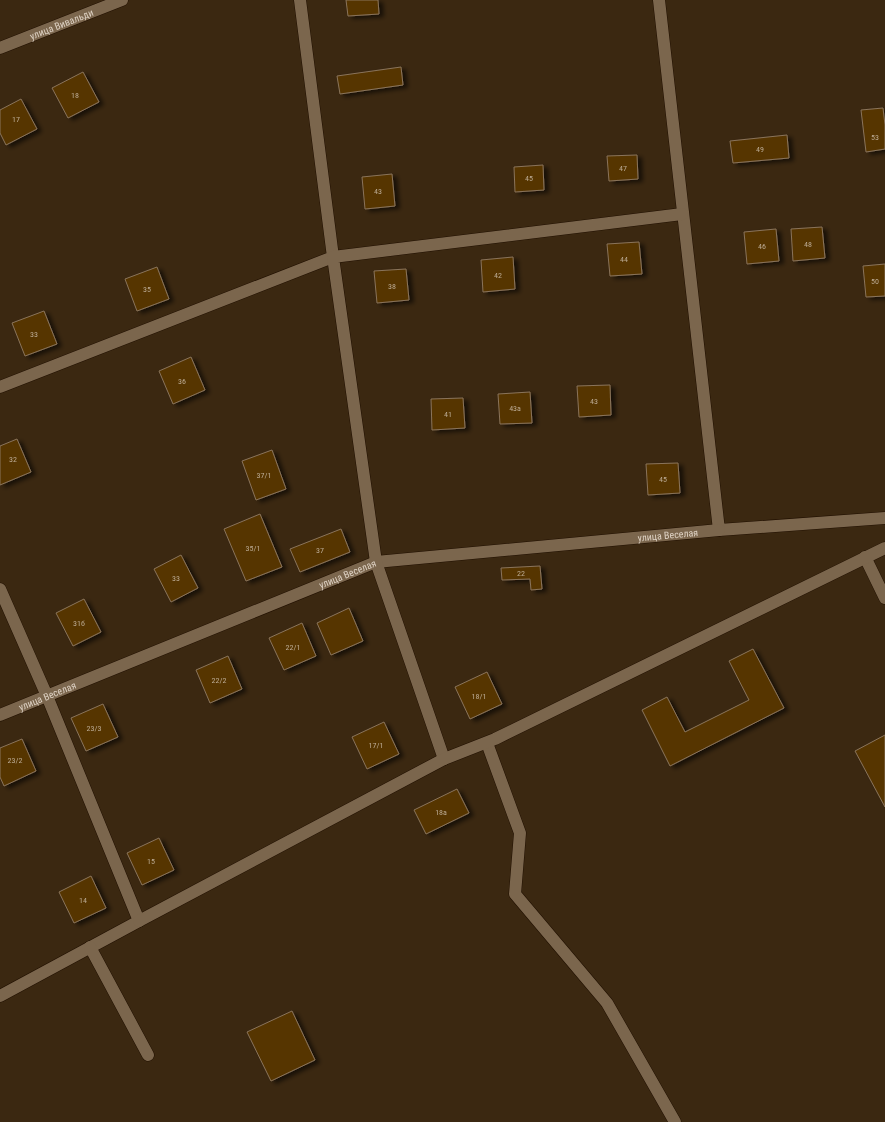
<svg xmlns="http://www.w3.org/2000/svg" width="885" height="1122" viewBox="0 0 885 1122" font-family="'Roboto Condensed',sans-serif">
<defs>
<filter id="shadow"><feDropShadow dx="4.5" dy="2.5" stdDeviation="2" flood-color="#0009"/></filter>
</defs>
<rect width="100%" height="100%" fill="#3b2811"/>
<path fill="#563500" stroke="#8a745b" filter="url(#shadow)" d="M346 0H378L379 14 348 16Z
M401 67 403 85 340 94 337 76Z
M83 72 99 102 68 118 52 88Z
M21 99 37 129 6 145 0 133V110Z
M883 108 885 125V149L866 152 861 110Z
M787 135 789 158 733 163 730 141Z
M637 155 638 179 609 181 607 156Z
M543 165 544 190 515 192 514 167Z
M392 174 395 206 365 209 362 177Z
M822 227 825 258 793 261 791 229Z
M776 229 779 261 747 264 744 232Z
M639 242 642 274 610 276 607 244Z
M513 257 515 289 483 292 481 260Z
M885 264V296L866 297 863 266Z
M157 267 169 299 137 311 125 279Z
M406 269 409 300 377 303 374 271Z
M44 311 57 344 25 356 12 323Z
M191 357 205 390 173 404 159 371Z
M610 385 611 415 579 417 577 386Z
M530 392 532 423 500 424 498 394Z
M463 398 465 428 432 430 431 399Z
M17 439 31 472 0 485V446Z
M272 450 286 489 256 500 242 461Z
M678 463 680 493 648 495 646 464Z
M260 514 282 567 246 581 224 529Z
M341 529 350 552 300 572 290 549Z
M181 555 198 588 171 602 154 569Z
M540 566 542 589 531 590 530 579 502 580 501 568Z
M84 599 101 632 73 646 56 613Z
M349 608 363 641 331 655 317 623Z
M302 623 316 656 284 670 269 638Z
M753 649 784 708 670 766 642 710 667 697 685 732 749 700 729 661Z
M228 656 242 689 210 703 196 670Z
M487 672 502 704 470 719 455 687Z
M103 704 118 737 86 751 71 718Z
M384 722 399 754 367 769 352 737Z
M885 735V807L855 751Z
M22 739 36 771 4 786 0 777V748Z
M457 789 469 813 426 834 414 810Z
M159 838 174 870 142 885 127 853Z
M91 876 106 908 74 923 59 892Z
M292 1011 315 1060 271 1081 247 1032Z"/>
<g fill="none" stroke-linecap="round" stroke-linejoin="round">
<g stroke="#211000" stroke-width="13">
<g id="minor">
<path d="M659 0 719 530 885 518"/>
<path id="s1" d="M0 48 122 0"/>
<path d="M0 387 333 257 300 0"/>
<path d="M865 557 885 598"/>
<path d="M0 589 47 696 139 921 0 996"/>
<path id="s2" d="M0 715 376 562 719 530"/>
<path d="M487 743 520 833 515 894 607 1003 675 1122"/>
<path d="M444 759 376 562 333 257 682 214"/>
<path d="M139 921 444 759 495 739 885 548"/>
<path d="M90 947 148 1055"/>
</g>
</g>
<use href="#minor" stroke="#7b664d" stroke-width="12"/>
</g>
<g text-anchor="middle" stroke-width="4" stroke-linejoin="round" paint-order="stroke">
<g font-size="8" fill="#bcab93">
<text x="75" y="98">18</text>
<text x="16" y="122">17</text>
<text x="875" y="140">53</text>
<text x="760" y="152">49</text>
<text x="623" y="171">47</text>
<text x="529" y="181">45</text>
<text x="378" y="194">43</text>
<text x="808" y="247">48</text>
<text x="762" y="249">46</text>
<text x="624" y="262">44</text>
<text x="498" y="278">42</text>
<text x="875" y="284">50</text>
<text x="392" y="289">38</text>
<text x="147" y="292">35</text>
<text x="34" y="337">33</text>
<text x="182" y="384">36</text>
<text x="594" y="404">43</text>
<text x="515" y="411">43а</text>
<text x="448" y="417">41</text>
<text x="13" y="462">32</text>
<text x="264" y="478">37/1</text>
<text x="663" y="482">45</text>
<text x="253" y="551">35/1</text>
<text x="320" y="553">37</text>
<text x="521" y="576">22</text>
<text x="176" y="581">33</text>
<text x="79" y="626">31б</text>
<text x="293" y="650">22/1</text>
<text x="219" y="683">22/2</text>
<text x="479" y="699">18/1</text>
<text x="94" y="731">23/3</text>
<text x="376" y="748">17/1</text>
<text x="15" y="763">23/2</text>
<text x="441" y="815">18а</text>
<text x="151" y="864">15</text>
<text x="83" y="903">14</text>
</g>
<g font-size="10" fill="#ded2c4" stroke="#3b2811">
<text dy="4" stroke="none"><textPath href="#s1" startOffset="66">улица Вивальди</textPath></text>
<text dy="4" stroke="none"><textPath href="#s2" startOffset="699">улица Веселая</textPath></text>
<text dy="4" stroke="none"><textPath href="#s2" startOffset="375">улица Веселая</textPath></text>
<text dy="4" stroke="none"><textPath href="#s2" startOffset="51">улица Веселая</textPath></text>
</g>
</g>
</svg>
